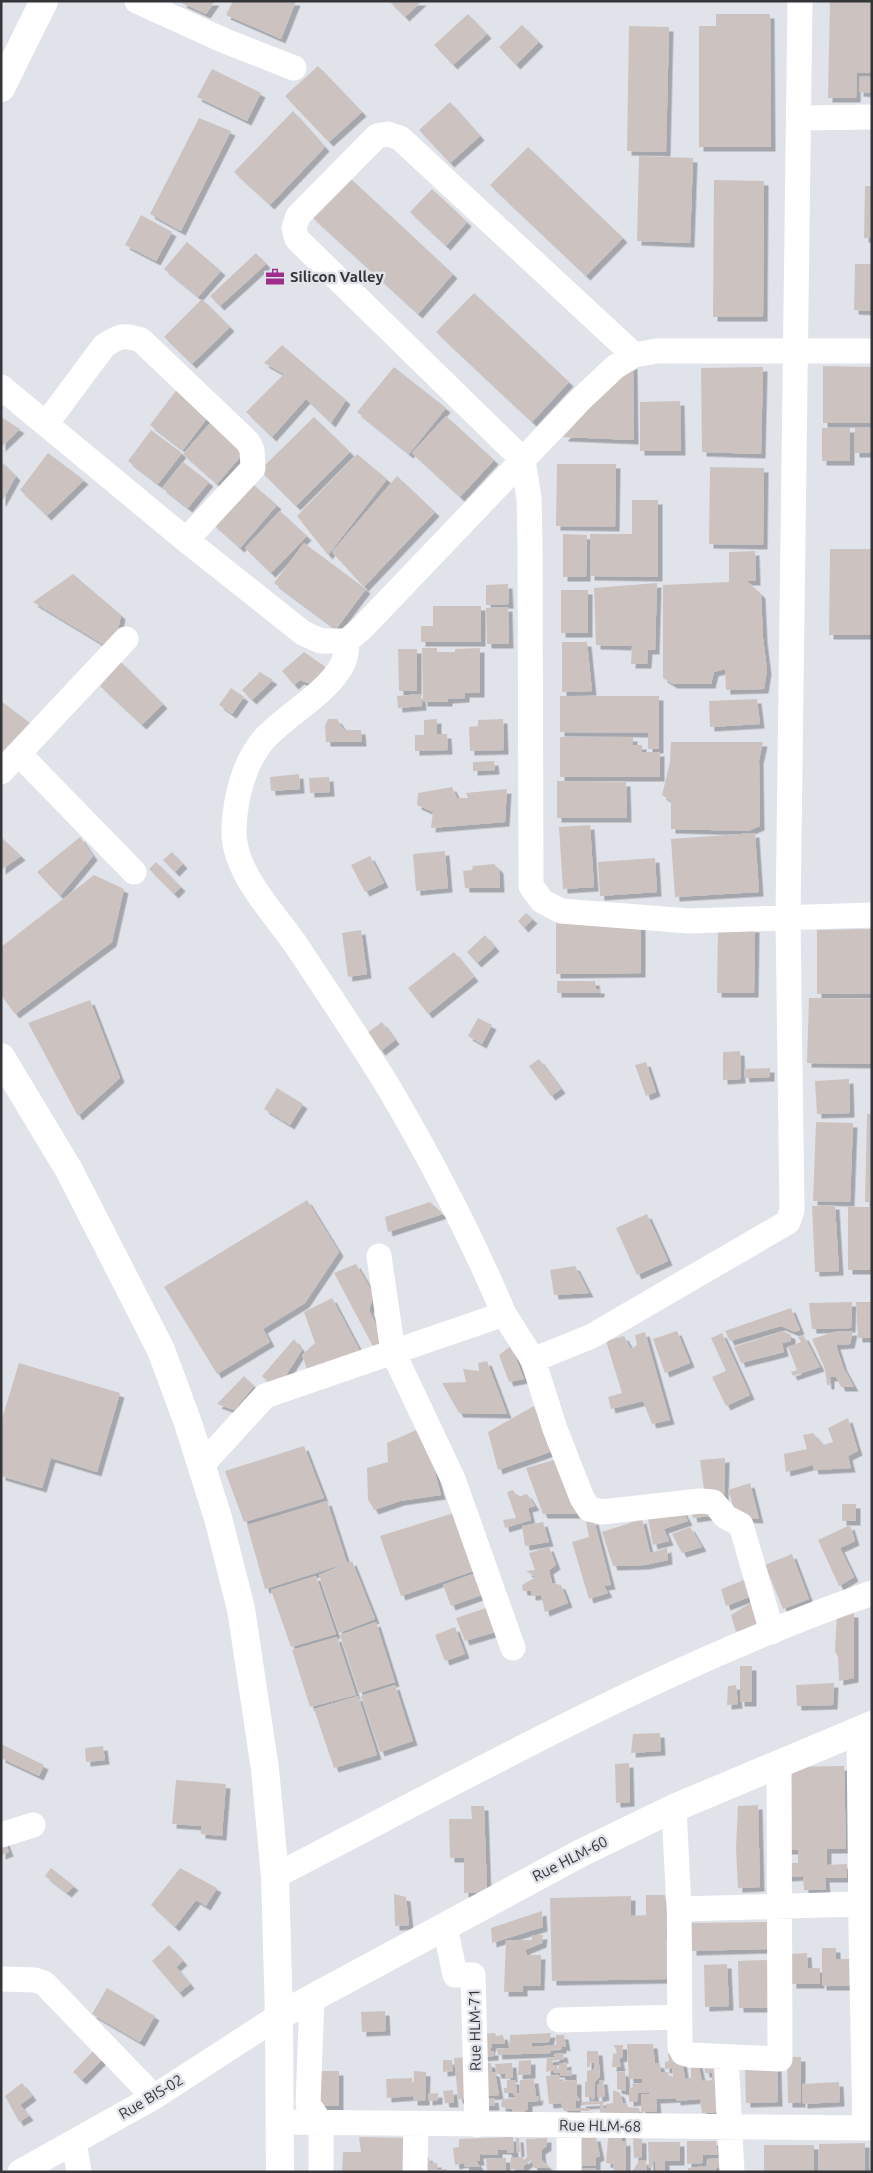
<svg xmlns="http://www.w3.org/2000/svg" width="873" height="2173" viewBox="0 0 873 2173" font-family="Ubuntu,sans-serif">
<defs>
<filter id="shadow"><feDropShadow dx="4.5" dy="4.5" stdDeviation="0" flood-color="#0004"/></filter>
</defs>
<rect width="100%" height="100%" fill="#e0e3ea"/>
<path fill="#ccc3c1" filter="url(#shadow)" d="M183 1H215L206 14 182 3Z
M233 1H296L281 39 226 15Z
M389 1H422L405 17Z
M830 1H872V73H857L856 98H828Z
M468 14 487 34 453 65 434 45Z
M716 14H770L771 147H699V26H716Z
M522 25 539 42 516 65 499 47Z
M629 26 669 27 666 152 627 151Z
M318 66 362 112 329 142 285 96Z
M212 69 261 93 247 121 197 97Z
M860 76 872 77V93L859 92Z
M450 102 480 136 450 163 419 130Z
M293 111 325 147 270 205 234 172Z
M199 118 231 131 181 231 150 214Z
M528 147 623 238 586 276 490 185Z
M639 156 693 158 690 243 637 241Z
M351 179 453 274 418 314 312 217Z
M714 180 764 181 763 317H713Z
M865 186H872V238H864Z
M432 189 467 222 446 246 410 212Z
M141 215 172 232 156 261 125 245Z
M187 242 221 271 198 297 164 269Z
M256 253 266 264 220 306 210 296Z
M855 264H872V311L854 310Z
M474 293 569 382 532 422 436 332Z
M202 299 230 327 192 364 164 337Z
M282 345 346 400 331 423 306 399 272 437 246 412 284 374 264 363Z
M633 364 634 440 563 437 625 369Z
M823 366 872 367V423H823Z
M394 367 446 408 409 454 357 412Z
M763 367 761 454 702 452 701 368Z
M178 388 211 413 183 450 150 425Z
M680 401 681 451H640V402Z
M446 416 494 460 460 497 412 453Z
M1 417 20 429 1 447Z
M314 417 350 452 296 506 260 470Z
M212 421 246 450 217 484 183 454Z
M822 428H850V461H822Z
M855 428H872V453H855Z
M151 430 182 453 158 484 128 461Z
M48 453 84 480 47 516 20 490Z
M357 454 387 479 328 555 297 516Z
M1 461 16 476 1 503Z
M183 462 209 482 188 508 162 488Z
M557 464H616L615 527 556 526Z
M710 467 764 468 763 545 709 544Z
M397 476 435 512 364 587 332 552Z
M249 481 277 505 240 548 212 523Z
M632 500H658V577L590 576V534H632Z
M280 511 307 536 271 573 245 548Z
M563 534 587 535 586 577H563Z
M304 543 366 589 336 629 274 583Z
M830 549H872V635H829Z
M755 551 756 581H747L761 594 763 638 767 670 764 689 726 690 725 669 714 672 711 684H673L663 678V585L729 582V552Z
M73 574 121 615 114 651 33 602Z
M657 583 655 650H648L647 664H631L632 646 596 645 594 588Z
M508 584 509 604 486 605V585Z
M561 590H588V633H561Z
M433 606H481V642H421V626H433Z
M508 607 509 644H487L486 608Z
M562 642H587L592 691 562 692Z
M422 648H437V652H455V649L480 648V693H465V698L448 699V702H423Z
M398 649H417V691H399Z
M304 652 330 670 311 684 300 680 294 685 282 671Z
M121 662 163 704 142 725 100 686Z
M260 672 273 680 252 700 242 690Z
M231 688 244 697 232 714 219 705Z
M421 694 422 706 398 708 397 696Z
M560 696H659V749H648V733L560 732Z
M757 699 760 724 710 727 709 701Z
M1 701 34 726 1 758Z
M328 719H337L344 730H361L362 742H326L325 726Z
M437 719V734H447L448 750 415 751V735H424V720Z
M503 719 504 750 470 751 469 727 478 726V720Z
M560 737H633V745H642V752H660V777H560Z
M671 742H763L759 760 760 826 748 831 671 829V801L662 795 670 762Z
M494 761 495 770 473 771V762Z
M299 774 300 789 271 791 270 777Z
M329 777 330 792 310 793 309 778Z
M557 781 626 782 627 818H557Z
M452 787 457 798H468L466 793 507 789 505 822 431 828 433 812 417 805 418 793Z
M590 825 594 887 563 889 559 827Z
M755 833 759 892 675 897 671 839Z
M1 837 21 856 1 870Z
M80 837 93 856 60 896 37 872Z
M445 851 448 888 416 891 413 854Z
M172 852 183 864 175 872 163 860Z
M370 856 384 883 365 892 351 865Z
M655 858 657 892 600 896 598 862Z
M156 862 181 887 174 894 149 869Z
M494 864 499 869 500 888H465L463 871 472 870 473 866Z
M94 875 124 889 112 942 15 1014 1 995V947Z
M526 913 533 919 524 928 518 921Z
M556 920H641V973L556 974Z
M718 928H755L754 993H717Z
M872 929V994H817V930Z
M361 930 367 974 348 977 342 933Z
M485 935 495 947 477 963 467 952Z
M454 952 474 977 428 1014 408 988Z
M557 981H595L596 989H600V993H557Z
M809 998 872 999V1064L807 1063Z
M90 1000 120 1078 78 1116 28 1023Z
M478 1018 492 1025 482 1044 468 1036Z
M382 1022 395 1040 381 1051 367 1033Z
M740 1051 741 1079 723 1080V1052Z
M539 1059 561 1089 551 1096 529 1066Z
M646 1062 656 1092 646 1096 635 1065Z
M770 1068V1077L745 1078 744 1069Z
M849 1079 850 1113 817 1114 815 1081Z
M277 1088 303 1104 290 1125 264 1109Z
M867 1114H872V1202H865Z
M816 1122 853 1123 850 1202 813 1201Z
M307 1200 339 1252 305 1303 263 1329 270 1342 217 1374 164 1287Z
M430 1202 443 1214 388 1232 385 1217Z
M835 1205 839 1271 815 1272 812 1206Z
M848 1207H872V1270H848Z
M647 1214 668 1261 637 1275 616 1228Z
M356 1264 374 1295 369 1310 388 1349 377 1354 334 1273Z
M575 1266 589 1293 554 1295 550 1270Z
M332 1298 360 1351 307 1369 302 1355 315 1343 304 1312Z
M852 1302 851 1328 812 1329 809 1303Z
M856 1302H872V1338H858Z
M791 1308 800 1330 795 1332 781 1326 730 1341 725 1331Z
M677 1331 690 1363 665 1373 653 1339Z
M783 1331 791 1335V1341L782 1343 784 1352 741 1363 734 1347Z
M853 1331 850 1344 836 1345 843 1367 854 1387H841L836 1377H830V1385H827L825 1369 812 1339 834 1332Z
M645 1332 670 1420 652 1424 643 1401 611 1409 608 1397 622 1393 606 1341 624 1336 631 1349 637 1345 635 1335Z
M722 1333 750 1395 726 1406 712 1377 726 1371 711 1338Z
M804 1336 820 1367 793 1376 791 1372 797 1370 788 1347 801 1342 798 1337Z
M294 1339 302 1350 276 1391 262 1376Z
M511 1346 524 1379 509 1382 499 1355Z
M487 1361 507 1414 459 1413 442 1383 466 1382 463 1369 479 1371 478 1363Z
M19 1363 120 1393 97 1472 51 1458 42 1488 1 1476V1422Z
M244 1376 254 1386 234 1410 217 1404Z
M534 1406 553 1451 498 1470 488 1432Z
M848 1418 858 1451 848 1456 851 1468 814 1470 813 1465 786 1472 784 1454 807 1449 803 1435 813 1433 823 1445 833 1442 828 1428Z
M423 1427 441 1495 400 1501 374 1510 368 1499 367 1468 388 1462 387 1443Z
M304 1446 324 1498 244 1522 225 1471Z
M561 1458 582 1514H543L526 1468Z
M725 1458 724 1499 705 1498 700 1460Z
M750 1483 759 1519 737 1518 728 1490Z
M513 1490 518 1497 527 1494 535 1506 528 1508 531 1520 505 1528 503 1520 516 1518 507 1492Z
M327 1501 347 1563 265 1589 247 1525Z
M842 1504H856V1521H842Z
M705 1505 708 1516 693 1518 690 1506Z
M682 1510 688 1521 664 1529 669 1541 653 1545 648 1519Z
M460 1511 482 1568 401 1596 380 1536Z
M642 1519 650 1553 667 1548 668 1560 645 1565 613 1566 602 1532Z
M594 1520 611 1585 604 1586 608 1593 589 1599 572 1542 589 1537 586 1522Z
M543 1522 549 1542 525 1546 522 1526Z
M850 1525 855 1541 840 1548 854 1577 839 1586 818 1540Z
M690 1527 702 1547 682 1553 672 1534Z
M549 1547 556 1565 549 1570 552 1583 561 1585 568 1603 545 1612 541 1595 531 1596V1591H523L522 1585 536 1577 526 1571 535 1570 529 1553Z
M792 1554 809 1599 783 1609 765 1565Z
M352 1561 375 1619 339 1633 319 1575Z
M481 1571 490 1592 451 1606 443 1585Z
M316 1576 336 1634 291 1647 271 1590Z
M752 1577 757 1594 726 1606 721 1589Z
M752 1602 757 1613 756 1624 736 1632 731 1615Z
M492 1606 502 1630 465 1641 456 1618Z
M837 1613H854V1678L839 1681 838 1657 835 1651Z
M376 1622 395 1682 359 1693 340 1635Z
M455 1627 465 1654 445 1661 435 1635Z
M337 1637 356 1695 310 1707 292 1650Z
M740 1666H752V1702H740Z
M834 1683 833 1705 797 1706 796 1685Z
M395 1685 413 1741 380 1752 361 1696Z
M736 1685 738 1704 727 1705 728 1686Z
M358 1696 377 1755 334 1768 314 1709Z
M660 1733 661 1751 631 1753 633 1734Z
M1 1744 44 1765 39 1776 1 1758Z
M103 1746 105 1760 86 1762 85 1748Z
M629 1763 630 1802 616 1803 615 1764Z
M844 1766 846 1849H827V1865L847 1864V1878H825L826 1890H804L803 1876 787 1877V1863H798V1850H787L785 1767Z
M176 1780 226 1784 222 1836 201 1834V1826L172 1824Z
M758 1805 760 1887 738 1888 736 1848 738 1806Z
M471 1806H484L487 1892 464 1893V1858H450L449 1819H472Z
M5 1841 9 1852 1 1855V1842Z
M51 1868 74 1886 67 1893 45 1876Z
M180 1868 217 1888 206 1906 196 1900 175 1927 151 1905Z
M394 1894 406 1897 409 1925 395 1926Z
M646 1895H665L667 1979 552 1981 550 1898 631 1896V1916L646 1915Z
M542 1911 543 1927 492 1943 491 1928Z
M767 1922 768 1949 692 1951 691 1923Z
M532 1935H543L542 1943 525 1950 527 1955H541L540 1986H523V1992H504L506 1940H532Z
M169 1945 183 1961 176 1967 190 1984 179 1993 152 1961Z
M822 1948H836V1959H853V1986H822Z
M807 1953 808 1968H820V1984H792L791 1954Z
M767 1960 768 2008H739L738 1961Z
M727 1964 729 2006 705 2007 704 1965Z
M107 1988 155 2016 140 2042 92 2014Z
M385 2011 386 2031 362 2032 361 2012Z
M495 2033 496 2036 503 2035 505 2044H492L490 2051H494V2056L480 2057V2034Z
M551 2033 549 2042 532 2043V2047L556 2045V2035H564L566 2047 562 2046V2049L549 2050 551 2053 498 2055 497 2049 509 2048 510 2035Z
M627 2044H653L655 2063 660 2064 661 2072H668L669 2077H673L672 2068 665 2069V2062L669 2061 668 2054H681L685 2078H691V2059H697L702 2081 712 2080V2073H705L704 2064 717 2063V2112L702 2113 700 2099 676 2101V2098L656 2099 657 2111 641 2112V2094H649L650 2092 638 2093V2101L629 2102V2089L633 2087 632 2084 642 2083V2079H629Z
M614 2045H623V2057L619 2058 621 2067H612L613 2054 617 2053Z
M94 2050 103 2059 82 2080 73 2072Z
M587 2051H598L600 2076 595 2082 594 2099 591 2100V2097H585V2082L587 2081V2071L595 2069 594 2063H590V2067H587Z
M563 2053 564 2059 552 2061 553 2065H556L559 2070V2064L567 2062V2070H572V2076H561L560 2073H554L553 2070 546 2072 547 2058 555 2057V2054Z
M473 2057 476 2098 458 2099 454 2058Z
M787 2057H801V2103H788Z
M443 2060H452L453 2071 443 2072Z
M531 2060V2074L518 2075 519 2061Z
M481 2063H491L492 2072H495L499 2095 483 2096Z
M512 2063 513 2078H505L506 2074H497L495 2064Z
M777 2066 778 2102 746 2103 745 2067Z
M315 2071H339V2106H315Z
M414 2071 426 2072 425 2101H413Z
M617 2071 625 2072 626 2091 617 2089Z
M559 2075 560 2081 577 2080V2096L580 2100 576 2101V2108H588L590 2111H564L561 2103 549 2104 546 2076Z
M412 2078 413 2096 387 2098 386 2079Z
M534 2079 536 2097 539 2096 538 2101 528 2102V2109L522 2113H513L512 2109 501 2107 502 2099 516 2098 513 2093H504V2088H507V2080H515L517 2093H519L520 2080Z
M599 2080H603L605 2096 598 2098 597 2085 600 2084Z
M839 2082 840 2102 803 2104 802 2084Z
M22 2083 32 2096 20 2105 29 2116 19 2122 5 2096Z
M453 2090 454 2103H445L443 2091Z
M613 2090 620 2093 623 2103 627 2104 628 2107 639 2108 640 2112 600 2114V2104L582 2105 581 2102 603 2101 604 2109 606 2108V2104L613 2103Z
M438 2093V2100L428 2101V2094Z
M494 2098 495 2106H480V2100Z
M617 2132 621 2133 622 2142 626 2141V2172H614L613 2164 606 2163 608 2139Z
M359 2137 408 2138V2172L342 2171 343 2152H361Z
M513 2137 514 2153H508L507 2150H498V2155L479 2154 480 2161H476L480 2167H465L464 2163 455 2165 453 2148 459 2147V2139Z
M596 2137 600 2156 596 2158V2166L577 2165 579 2138Z
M516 2138H519L520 2152 517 2153Z
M547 2138V2146L541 2150 542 2160 550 2168H534L531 2160 524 2166 523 2170 510 2169 511 2157H522L524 2160 527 2157 526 2139Z
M633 2138 642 2139V2157L634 2158Z
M687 2141H716L718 2155H703L702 2163 687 2164Z
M648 2142H680V2161H665V2172H656L655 2161 653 2162 652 2167 649 2168Z
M865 2143V2172H819V2144Z
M764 2145H814V2172H764Z
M427 2155 431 2163H437L438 2170 447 2169V2172H422Z
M506 2158V2172H487L486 2159Z
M722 2158V2165L715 2169 716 2172H688V2168L707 2166 708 2159Z
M646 2160 647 2172H632L639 2161Z
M596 2168V2172H579V2169Z"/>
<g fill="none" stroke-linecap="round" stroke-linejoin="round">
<path stroke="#fff" stroke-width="25" d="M137 1 225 41 294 68
M799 118 872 117
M634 355 400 138 388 134 377 136 298 216 294 228 297 239 523 460 529 498 530 542 531 886 542 901 561 911 689 921 872 915
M1 387 186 540 303 633 321 641H347L363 627 578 402 615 367 634 355 657 351H872
M46 424 104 346C119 336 124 334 141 340L248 442 252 450 253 468 186 540
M347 641C347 650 346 659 341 667 323 696 289 713 266 737 244 760 235 799 234 829 232 870 272 911 294 942 326 990 359 1039 389 1088 432 1161 471 1236 504 1314
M19 754 134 872
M1 772 126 639
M379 1256 393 1352 453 1479 513 1648
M533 1360 555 1429 582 1498 589 1509 602 1512 700 1501 713 1502 726 1517 741 1525 772 1632
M201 1466 265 1396 504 1314 533 1360 592 1336 788 1222 792 1210 788 919 800 1
M859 1730 861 1927
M674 1808 679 1909 680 2047 683 2053 690 2055 780 2059 779 1763
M1 1835 33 1825
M275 1876C470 1776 664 1665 872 1593
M679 1909 860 1904
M445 1926 455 1975H473L477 2125
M1 1979 35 1980 44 1983 154 2097
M312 1998 308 2104 321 2123V2172
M559 2020 679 2017
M726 2057 732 2172
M280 2122 872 2128
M865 2128 861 1930 872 1908
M74 2142 79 2172
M20 2172 154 2097 279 2016
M415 2172 416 2124
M569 2172V2125"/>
<path stroke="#fff" stroke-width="28" d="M1 88 44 1
M1 1057 69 1170 161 1350 188 1423 218 1518 241 1609 265 1769 275 1876 279 2016 280 2172
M279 2016 581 1853 674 1808 872 1725"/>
</g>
<defs>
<g id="office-bare" transform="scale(1.5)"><path d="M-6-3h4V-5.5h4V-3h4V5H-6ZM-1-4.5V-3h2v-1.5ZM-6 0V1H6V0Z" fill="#9f2e8b" stroke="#e0e3ea" stroke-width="2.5" paint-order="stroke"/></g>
</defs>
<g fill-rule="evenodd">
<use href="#office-bare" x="275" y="277"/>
</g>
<g text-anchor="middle" stroke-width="5" stroke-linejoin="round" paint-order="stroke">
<g font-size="15" font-weight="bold" fill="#343538" stroke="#e0e3ea" text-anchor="start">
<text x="290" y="282">Silicon Valley</text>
</g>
<g font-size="15" fill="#343538" stroke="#e0e3ea">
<text transform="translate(570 1859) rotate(-27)" y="5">Rue HLM-60</text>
<text transform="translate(475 2030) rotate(-91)" y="5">Rue HLM-71</text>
<text transform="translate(151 2097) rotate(-31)" y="5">Rue BIS-02</text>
<text transform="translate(600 2126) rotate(1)" y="5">Rue HLM-68</text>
</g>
</g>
<rect width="873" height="2173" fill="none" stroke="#343538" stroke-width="5"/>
</svg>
